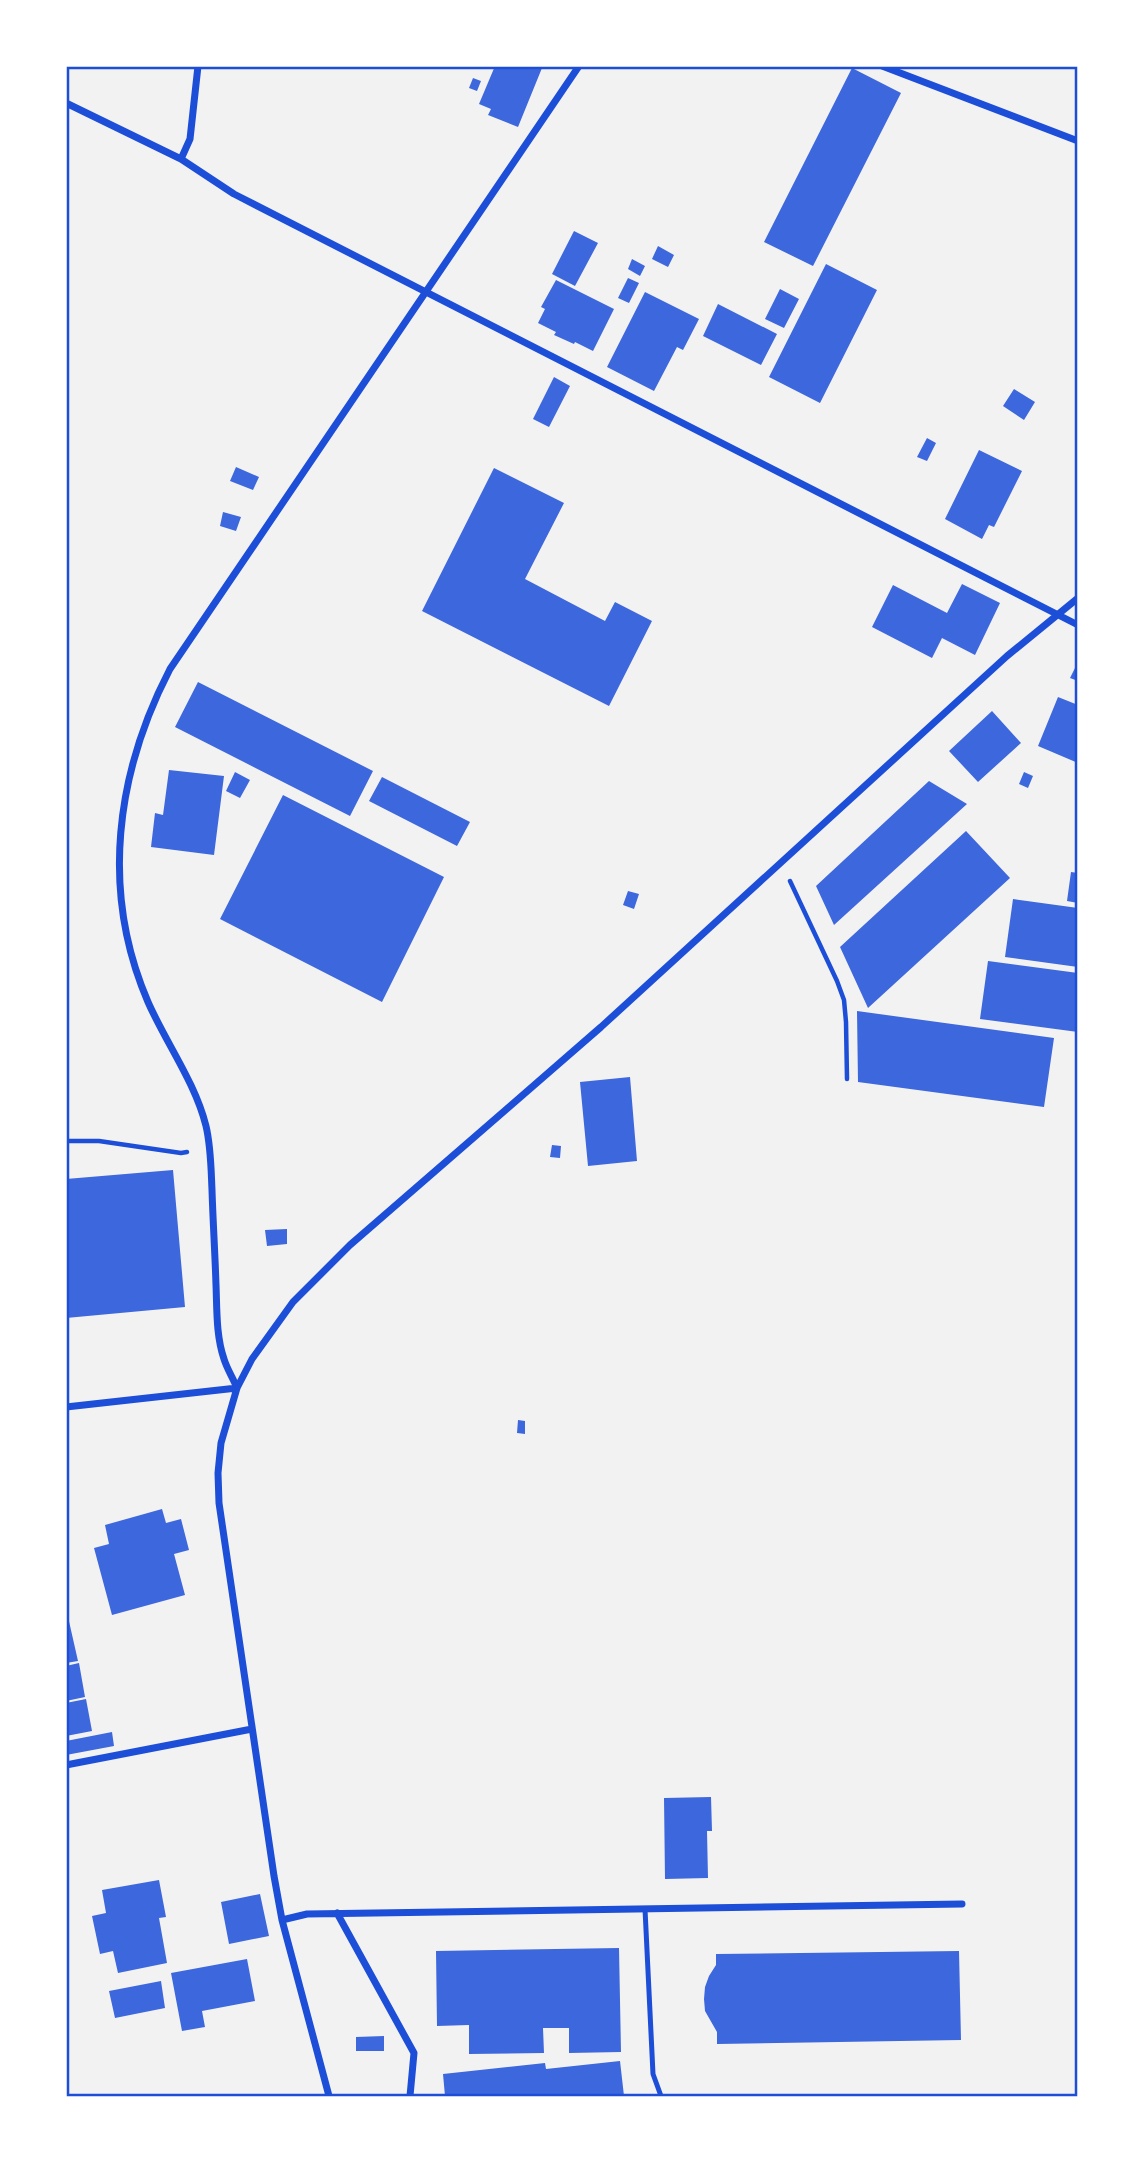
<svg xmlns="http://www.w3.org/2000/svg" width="1144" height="2163" viewBox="0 0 1144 2163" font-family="Ubuntu,sans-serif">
<rect width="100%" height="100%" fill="#f2f2f2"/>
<path fill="#3d67dc" d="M495 66H537L542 68 518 127 488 115 491 109 479 104Z
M852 68 901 93 813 266 764 242Z
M473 78 481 81 477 91 469 88Z
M574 231 598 243 575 286 552 274Z
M658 246 674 255 668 267 652 259Z
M632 259 645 266 640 276 628 269Z
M826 264 877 290 820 403 769 377Z
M628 278 639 283 629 303 618 298Z
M556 280 614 309 593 351 575 342 574 344 554 335 556 332 538 323 545 309 541 307Z
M780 289 799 299 784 328 765 319Z
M645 292 699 319 683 350 677 347 654 391 607 367Z
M718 304 777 334 761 365 703 336Z
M554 377 570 386 549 427 533 419Z
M1014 389 1035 402 1024 420 1003 406Z
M927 438 936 443 927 461 917 457Z
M979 450 1022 471 994 527 989 525 982 539 945 519Z
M236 467 259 477 253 490 230 481Z
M494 468 564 503 525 579 605 621 615 602 652 621 609 706 422 611Z
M223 512 241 517 236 531 220 526Z
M962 584 1000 603 975 655 942 638 932 658 872 627 893 585 947 613Z
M1078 662V681L1070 678Z
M198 682 373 771 350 816 175 727Z
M1058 697 1078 705V763L1038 746Z
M992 711 1021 743 978 782 949 751Z
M169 770 224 776 214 855 151 847 155 813 163 815Z
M235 772 250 780 240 798 226 791Z
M1024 772 1033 776 1028 788 1019 784Z
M382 777 470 822 457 846 369 801Z
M929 781 967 804 834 925 816 886Z
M283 795 444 877 382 1002 220 919Z
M966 831 1010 878 868 1008 840 947Z
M1071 872 1078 873V903L1067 901Z
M628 891 639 894 634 909 623 905Z
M1013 899 1078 908V967L1005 957Z
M988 961 1078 973V1032L980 1019Z
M857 1011 1054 1038 1044 1107 858 1082Z
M630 1077 637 1161 588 1166 580 1082Z
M552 1145 561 1146 560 1158 550 1157Z
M173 1170 185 1307 66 1318V1179Z
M287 1229V1244L267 1246 265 1230Z
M518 1420 525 1421V1434L517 1433Z
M162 1509 166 1523 181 1519 189 1550 174 1554 185 1595 112 1615 94 1548 109 1544 105 1525Z
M66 1608 78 1661 66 1663Z
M79 1663 85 1697 66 1701V1666Z
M86 1699 92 1731 66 1736V1703Z
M112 1732 114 1746 66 1755V1741Z
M711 1797 712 1831H707L708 1878 665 1879 664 1798Z
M159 1880 166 1917 159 1918 167 1963 118 1973 113 1951 100 1954 92 1916 106 1913 102 1890Z
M260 1894 269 1936 229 1944 221 1902Z
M619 1948 621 2052 569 2053V2028H543L544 2053 469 2054V2025L437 2026 436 1951Z
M959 1951 961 2040 717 2044V2032L705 2011 704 1999 705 1987 709 1976 716 1965V1954Z
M247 1959 255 2001 202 2011 205 2027 182 2031 171 1973Z
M161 1981 165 2008 115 2018 109 1991Z
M384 2036V2051H356V2037Z
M620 2061 624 2096H445L443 2074 545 2063 546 2069Z"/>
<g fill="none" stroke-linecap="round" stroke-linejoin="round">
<path stroke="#1d4ed8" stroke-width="4.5" d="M790 881 837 981 844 1000 846 1022 847 1079
M66 1141H99L181 1153 187 1152"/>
<path stroke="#1d4ed8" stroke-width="5" d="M645 1909 653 2074 661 2096"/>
<path stroke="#1d4ed8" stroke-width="7" d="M882 66 1078 141
M66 103 181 159 234 194 1078 625
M181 159 190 139 198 66
M66 1407 237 1388C233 1378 227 1369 224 1359 216 1336 217 1309 216 1285 215 1253 213 1222 212 1190 211 1169 211 1147 206 1126 195 1082 166 1043 148 1002 100 891 116 773 170 669L579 66
M66 1765 252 1729
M337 1913 414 2053 410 2096
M282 1920 307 1914 962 1904
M329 2096 282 1920 274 1876 219 1503 218 1473 221 1443 237 1388 252 1359 293 1302 350 1245 601 1027 1007 656 1078 598"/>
</g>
<rect width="1144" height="2163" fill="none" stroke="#ffffff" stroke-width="136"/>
<rect x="68" y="68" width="1008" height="2027" fill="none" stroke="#1d4ed8" stroke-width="2.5"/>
</svg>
